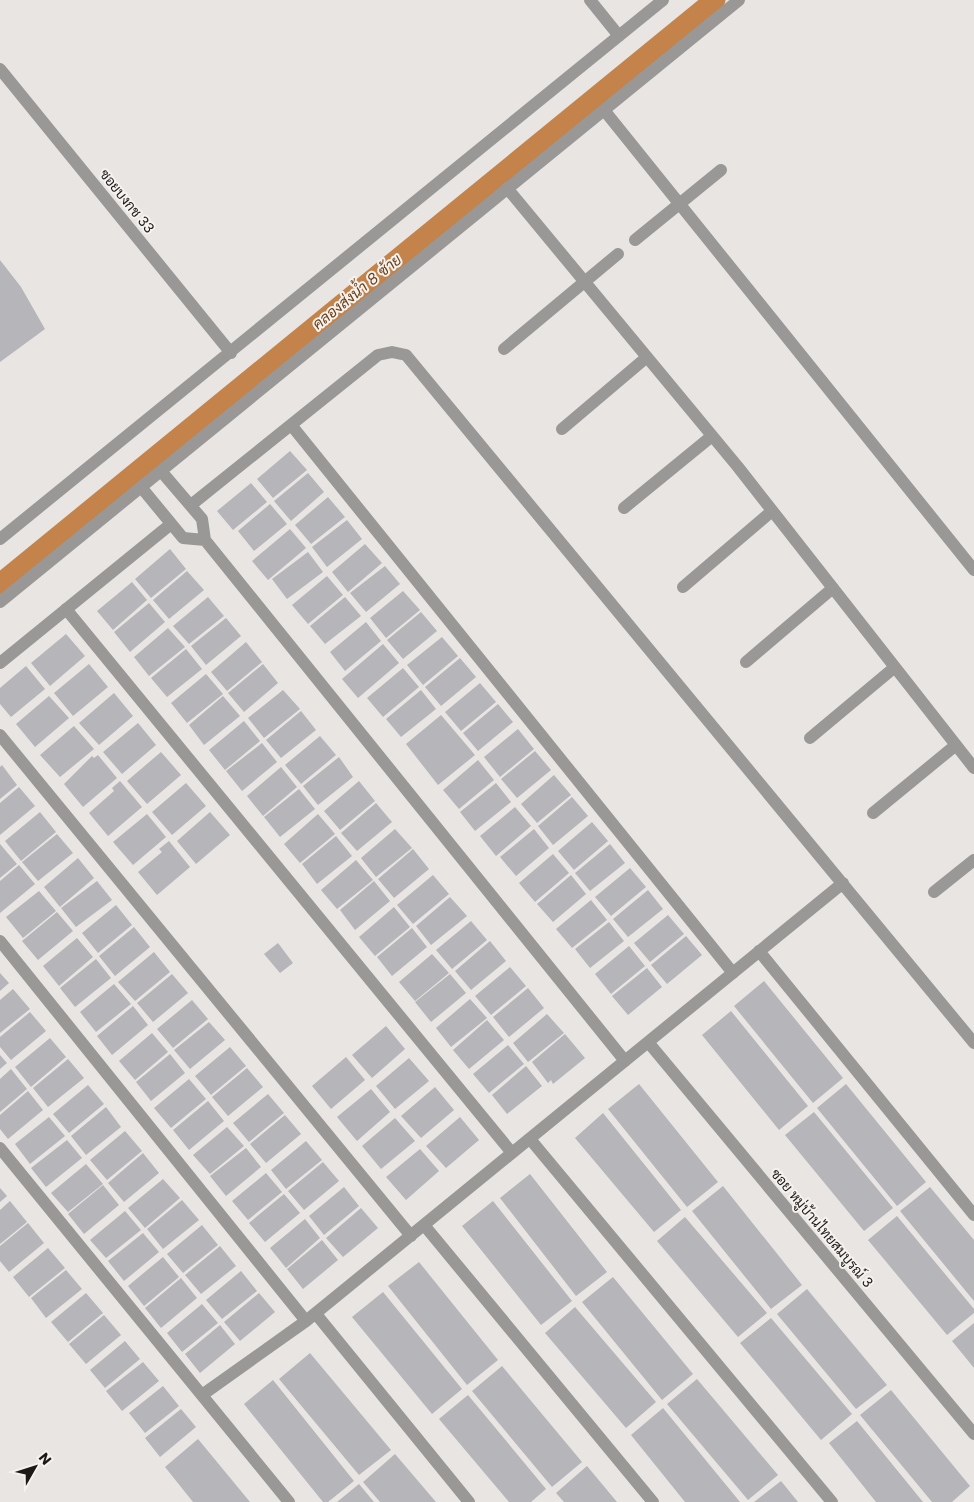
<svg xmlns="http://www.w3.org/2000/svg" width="974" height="1502" viewBox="0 0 974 1502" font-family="Poppins,Sarabun,sans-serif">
<rect width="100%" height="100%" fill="#e8e5e2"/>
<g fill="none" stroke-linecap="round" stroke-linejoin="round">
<path stroke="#c3834a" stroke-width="21" d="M0 584 715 0"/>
</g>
<path fill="#b6b5b9" d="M0 260 21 287 45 329 0 362Z
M290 451 307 470 273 498 257 479Z
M308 473 324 492 291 521 274 501Z
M251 483 267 502 233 530 217 511Z
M328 497 345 517 311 544 295 525Z
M270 504 287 524 254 551 238 531Z
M347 520 362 539 327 567 312 547Z
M290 529 306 548 268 580 252 561Z
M365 544 382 563 348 592 332 572Z
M170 549 186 569 151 598 135 579Z
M308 552 323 572 287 599 272 579Z
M385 566 400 584 366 612 350 593Z
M187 571 204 590 169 619 153 600Z
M327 576 343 595 308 624 292 605Z
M132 582 147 600 113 630 97 611Z
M403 591 420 610 386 638 370 618Z
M208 597 224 616 189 644 173 626Z
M345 597 361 616 325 644 310 626Z
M149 603 165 622 130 652 114 632Z
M421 612 437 631 403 659 387 640Z
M226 618 241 636 206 665 191 646Z
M366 622 381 641 345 671 330 652Z
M168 628 185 647 149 676 134 657Z
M66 634 85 656 50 686 31 663Z
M442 637 458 656 423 685 407 665Z
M246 642 262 662 227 691 211 672Z
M383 644 399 663 358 698 342 679Z
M186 649 202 669 167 697 151 678Z
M460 658 476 677 441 706 425 687Z
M89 664 108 687 73 716 54 693Z
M263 664 278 683 244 712 228 693Z
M26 666 45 689 11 717 0 704V688Z
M403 668 419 687 383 717 367 698Z
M206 674 223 694 187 723 171 703Z
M480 683 496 702 461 731 445 712Z
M283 690 300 709 264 738 248 718Z
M421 690 436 709 401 737 386 719Z
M114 693 133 716 99 745 79 723Z
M49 696 69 718 35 747 16 724Z
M223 696 240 716 204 745 189 725Z
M498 704 513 722 478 751 463 733Z
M301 711 316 730 281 758 266 740Z
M441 715 475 755 438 785 406 744Z
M244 721 260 741 225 770 209 750Z
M138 723 156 745 122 774 103 752Z
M74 726 94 749 60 777 40 755Z
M518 729 534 749 500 777 484 757Z
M320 736 336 755 301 784 285 765Z
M262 743 277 762 242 791 226 771Z
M535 751 551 770 517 798 501 779Z
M161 752 181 775 147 804 127 781Z
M98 755 117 778 83 807 64 784 92 756 94 758Z
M339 757 353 777 318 805 303 786Z
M478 760 494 780 459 809 443 790Z
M2 765 17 785 0 799V767Z
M281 767 297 787 263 816 247 796Z
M554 775 571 795 537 823 521 804Z
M120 781 142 807 108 836 89 813 114 791 112 788Z
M359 781 375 801 340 830 324 811Z
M186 783 206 806 172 835 152 812Z
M496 783 511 802 475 831 460 812Z
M19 787 35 806 0 835V803Z
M299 789 315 809 280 837 264 817Z
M572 797 588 816 553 845 538 826Z
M376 803 392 822 357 851 341 833Z
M515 807 531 826 496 856 480 836Z
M40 812 56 832 21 861 5 841Z
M210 812 230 835 196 864 177 841Z
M147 814 166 837 133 865 113 842Z
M318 814 335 834 300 863 284 844Z
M592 822 608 841 574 870 558 851Z
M395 829 412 848 376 877 361 858Z
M534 829 549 848 516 876 500 857Z
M57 834 73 853 38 881 22 862Z
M336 836 352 856 317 884 302 864Z
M169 841 190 867 157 895 138 872 162 852 159 849Z
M0 844 17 864 0 878Z
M610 844 625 863 590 891 575 873Z
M413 849 429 869 394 898 378 879Z
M553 854 569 873 535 902 519 883Z
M78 858 94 878 60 907 44 887Z
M356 860 373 880 337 909 321 890Z
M19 865 35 884 0 913V881Z
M630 868 646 887 611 916 595 897Z
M433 875 449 894 413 924 397 905Z
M571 875 586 894 553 922 537 904Z
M97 881 112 900 76 927 61 908Z
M374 881 390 901 355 930 340 910Z
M648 890 663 909 628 937 613 919Z
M39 891 56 911 23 938 6 917Z
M450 897 467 916 431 945 416 926Z
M591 900 607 920 572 948 556 929Z
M116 905 132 925 98 953 82 933Z
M394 907 410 927 375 956 359 937Z
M57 912 73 931 38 960 22 941Z
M668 915 684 934 650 962 634 943Z
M471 921 487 940 452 969 436 950Z
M609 922 624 941 590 968 575 949Z
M134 927 150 947 115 976 99 956Z
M412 928 427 947 392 976 377 957Z
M686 936 702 955 667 984 651 965Z
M77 938 93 957 59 986 43 966Z
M490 941 506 961 471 990 455 971Z
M278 943 293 963 280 973 264 954Z
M629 946 645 966 611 994 595 974Z
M154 952 170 972 135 1001 118 982Z
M432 954 449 973 415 1001 399 982Z
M96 959 111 978 75 1007 60 988Z
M510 967 526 986 491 1015 475 996Z
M647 968 662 987 628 1015 612 996Z
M0 973 9 983 0 991Z
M172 974 188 993 153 1022 137 1003Z
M450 974 466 993 431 1022 415 1002Z
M764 981 843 1078 813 1103 734 1006Z
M114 984 131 1004 96 1032 80 1012Z
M528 988 544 1008 509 1037 493 1017Z
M13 989 30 1009 0 1033V1000Z
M470 999 487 1018 451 1047 436 1028Z
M192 1000 208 1019 173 1048 157 1029Z
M133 1006 148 1025 112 1055 97 1036Z
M731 1011 808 1106 779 1130 702 1035Z
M30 1012 46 1031 11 1060 0 1047V1037Z
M547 1014 564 1033 528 1062 513 1043Z
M487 1020 504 1040 469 1069 453 1050Z
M209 1022 225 1040 190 1069 174 1050Z
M386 1026 405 1049 372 1078 352 1055Z
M152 1033 168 1052 135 1080 119 1061Z
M565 1034 585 1058 553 1084 551 1080 548 1083 532 1062Z
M50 1038 66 1057 31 1087 15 1067Z
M508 1045 524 1064 489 1093 473 1074Z
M230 1047 246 1066 211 1095 195 1076Z
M170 1054 185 1073 151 1101 136 1082Z
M0 1055 7 1063 0 1069Z
M346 1057 365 1080 331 1109 312 1086Z
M409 1058 429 1081 395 1109 376 1086Z
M68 1059 84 1078 48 1107 33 1088Z
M526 1066 542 1086 507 1114 492 1095Z
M247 1068 263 1087 228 1116 212 1097Z
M11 1069 27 1089 0 1112V1079Z
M189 1079 206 1099 171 1128 154 1108Z
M639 1084 718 1182 687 1207 608 1109Z
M846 1084 926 1182 897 1206 817 1108Z
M88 1085 104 1104 69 1133 53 1114Z
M435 1087 454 1110 421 1138 401 1116Z
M371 1089 390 1112 357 1141 337 1117Z
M28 1091 43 1110 8 1139 0 1129V1115Z
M268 1094 284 1113 249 1142 233 1123Z
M208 1101 224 1121 189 1150 173 1130Z
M106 1107 121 1127 86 1155 71 1136Z
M814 1112 893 1208 864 1231 785 1135Z
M603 1113 681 1210 654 1232 575 1138Z
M285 1115 301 1134 266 1163 250 1144Z
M49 1117 65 1136 30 1164 15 1144Z
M460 1117 479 1140 446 1168 426 1146Z
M395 1118 415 1141 381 1169 362 1146Z
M227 1127 244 1146 210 1174 193 1155Z
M125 1131 142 1151 107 1180 90 1160Z
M67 1140 82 1158 46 1187 31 1168Z
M306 1141 322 1160 286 1189 271 1170Z
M246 1148 261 1167 226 1196 210 1176Z
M420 1149 439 1171 406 1200 386 1177Z
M143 1153 159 1173 124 1202 108 1183Z
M323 1162 339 1181 304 1210 288 1191Z
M86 1164 103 1184 68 1212 51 1193Z
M266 1173 282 1192 248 1220 232 1201Z
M530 1174 607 1272 576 1296 500 1198Z
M163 1179 180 1198 145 1228 128 1208Z
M103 1185 119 1205 84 1234 68 1214Z
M723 1186 802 1285 771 1309 692 1211Z
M344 1187 359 1206 324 1235 309 1216Z
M930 1187 974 1240V1301L900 1211Z
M0 1188 7 1196 0 1202Z
M284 1194 300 1213 265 1242 249 1223Z
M182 1200 199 1220 163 1249 147 1229Z
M10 1201 27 1222 0 1244V1210Z
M493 1201 572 1301 541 1325 462 1226Z
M361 1208 378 1228 343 1257 326 1238Z
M125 1211 141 1230 106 1258 90 1240Z
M897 1216 974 1309V1313L947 1335 868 1240Z
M685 1217 767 1313 738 1337 657 1241Z
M305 1219 320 1238 286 1268 270 1248Z
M28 1223 44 1243 9 1272 0 1261V1246Z
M202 1225 218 1245 183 1273 167 1254Z
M143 1233 159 1252 124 1281 108 1261Z
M322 1240 338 1260 303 1289 287 1269Z
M220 1246 236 1266 201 1294 185 1275Z
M48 1248 65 1268 29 1297 13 1277Z
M163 1257 179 1277 144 1306 128 1286Z
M419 1262 498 1360 467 1385 388 1286Z
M66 1270 82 1289 46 1318 31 1298Z
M241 1271 257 1291 222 1319 206 1300Z
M613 1277 693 1374 662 1400 582 1302Z
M181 1278 197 1298 161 1328 145 1308Z
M807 1289 887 1385 856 1409 777 1314Z
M383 1292 462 1389 432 1414 352 1317Z
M86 1293 103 1313 68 1342 51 1322Z
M259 1293 275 1312 240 1341 224 1322Z
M202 1304 218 1323 182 1352 167 1333Z
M575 1307 656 1402 626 1428 545 1333Z
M104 1315 121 1335 86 1364 69 1344Z
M771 1318 852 1414 821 1440 740 1343Z
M974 1323V1368L952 1341Z
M220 1325 235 1344 200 1373 185 1354Z
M125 1341 140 1359 105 1388 90 1370Z
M310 1353 391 1450 359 1475 279 1379Z
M143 1362 159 1381 122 1411 106 1391Z
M502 1366 582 1462 552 1487 472 1391Z
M697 1379 778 1475 748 1500 667 1404Z
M273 1380 354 1481 328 1502H323L244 1404Z
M163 1386 179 1406 145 1433 129 1413Z
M891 1390 970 1486 952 1502H932L860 1415Z
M468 1395 546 1489 531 1502H509L439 1419Z
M663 1408 740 1502H685L631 1435Z
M181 1409 196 1427 160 1457 145 1438Z
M857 1421 923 1502H876L829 1443Z
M198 1439 250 1502H193L165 1467Z
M395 1454 436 1502H380L363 1482Z
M587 1466 617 1502H564L556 1493Z
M781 1481 798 1502H754Z
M359 1484 374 1502H337Z"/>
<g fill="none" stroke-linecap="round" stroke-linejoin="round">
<path stroke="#999896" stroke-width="12" d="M590 0 619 36
M0 69 231 353
M604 110 974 570
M507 188 738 467 974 768
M635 240 721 170
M504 349 618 254
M292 426 733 973
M562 429 647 357
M161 471 202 519 205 540 625 1061
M141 487 183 538 205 540
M191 505 378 355 392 352 406 355 974 1043
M624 508 712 436
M0 539 663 0
M683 587 772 511
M0 602 739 0
M66 609 512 1153
M746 662 833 588
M0 663 171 524
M0 735 411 1236
M810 738 895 667
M873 813 956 745
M934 892 974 860
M0 941 306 1321
M759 951 974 1215
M648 1042 974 1434
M530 1139 832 1502
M0 1148 289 1502
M424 1225 653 1502
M316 1314 469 1502
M202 1395 306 1321 843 883"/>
</g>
<g text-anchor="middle" stroke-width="4" stroke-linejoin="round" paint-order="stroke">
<g font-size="14" fill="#1b1a19" stroke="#f6f2ef">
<text transform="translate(127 201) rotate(51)" y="5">ซอยบงกช 33</text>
<text transform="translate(822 1228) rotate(50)" y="5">ซอย หมู่บ้านไทยสมบูรณ์ 3</text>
</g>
<g font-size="15" font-style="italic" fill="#6b3f14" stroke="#f6f2ef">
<text transform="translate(357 292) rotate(-39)" y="5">คลองส่งน้ำ 8 ซ้าย</text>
</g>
</g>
<g transform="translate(35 1467) rotate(51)" stroke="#f6f2ef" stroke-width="4" paint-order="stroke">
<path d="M0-4L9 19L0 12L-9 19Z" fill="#1b1a19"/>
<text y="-8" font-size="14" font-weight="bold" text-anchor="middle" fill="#1b1a19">N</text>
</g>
</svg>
